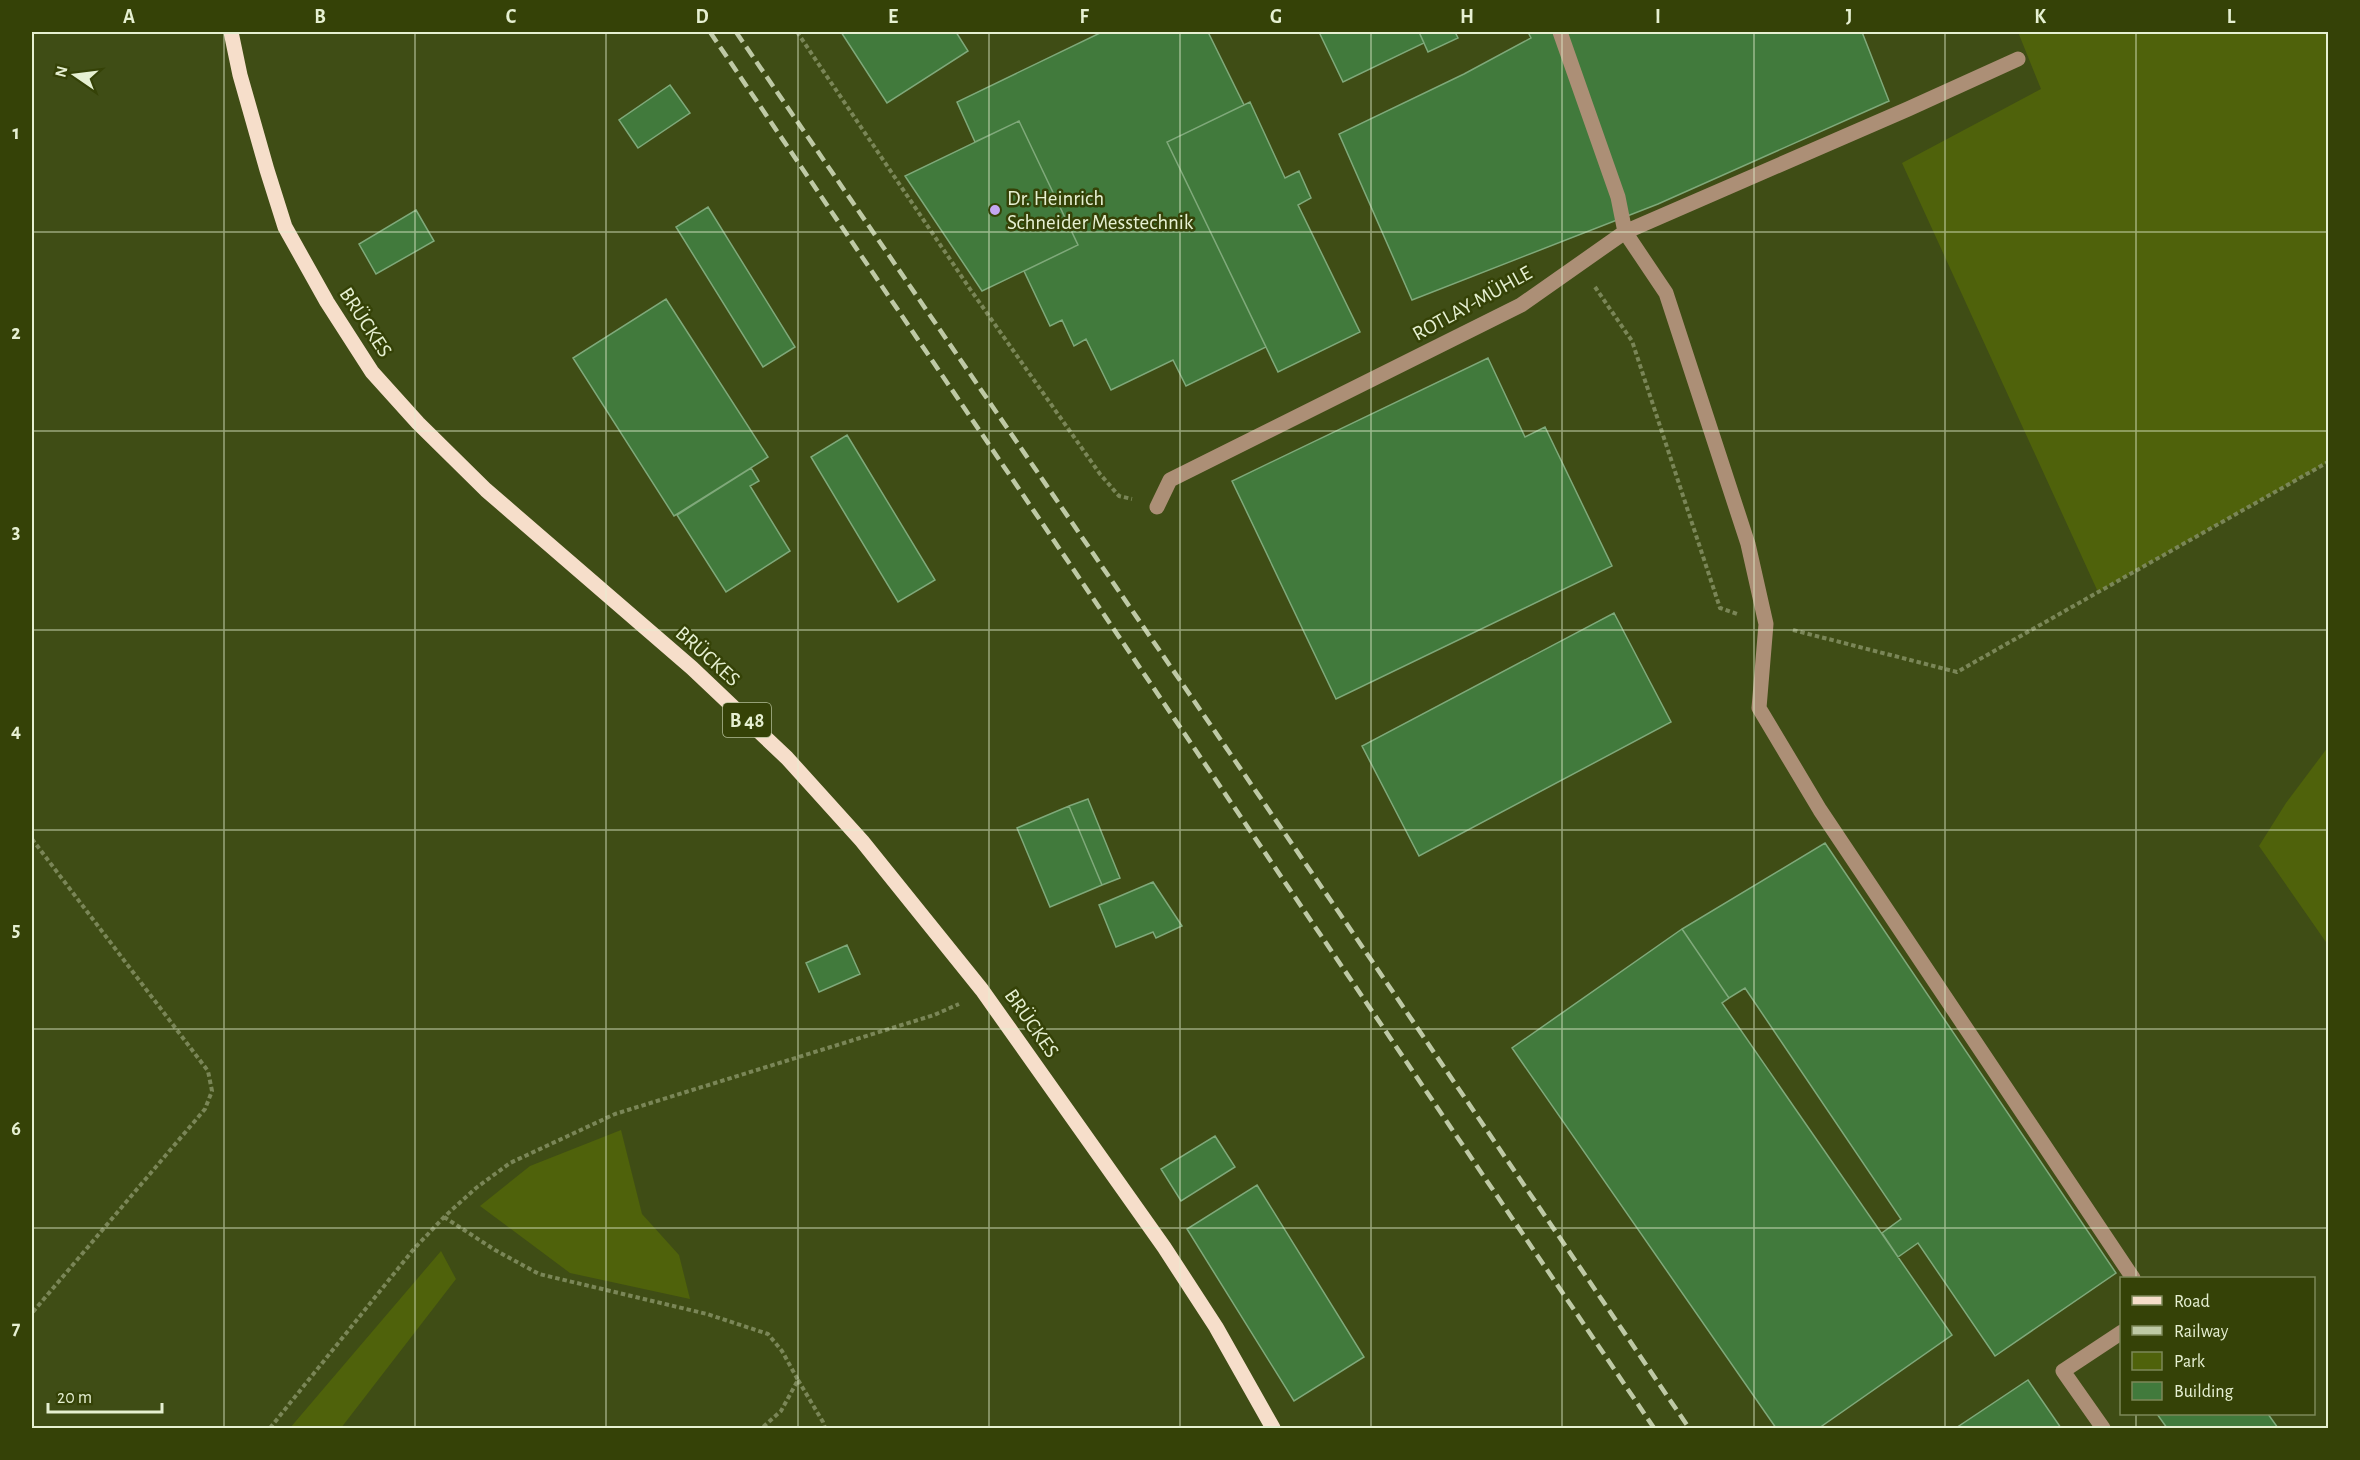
<svg xmlns="http://www.w3.org/2000/svg" width="2360" height="1460" viewBox="0 0 2360 1460" font-family="'Alegreya Sans',sans-serif">
<rect width="100%" height="100%" fill="#3f4d15"/>
<path fill="#4f620b" d="M2018 32H2328V462L2098 592 1902 163 2041 89Z
M2328 747V945L2259 846 2286 803Z
M621 1130 642 1214 679 1255 690 1299 570 1273 480 1206 530 1166Z
M441 1251 456 1279 341 1428H290Z"/>
<path fill="#417a3c" stroke="#7fa97a" stroke-width="1.5" d="M841 32H956L968 51 887 103Z
M1102 32H1208L1244 105 1167 142 1266 347 1186 386 1173 360 1111 390 1086 339 1074 346 1062 320 1050 326 1024 271 1078 245 1019 121 975 142 957 102Z
M1319 32H1419L1424 43 1343 82Z
M1419 32H1455L1458 38 1428 52Z
M1528 32H1862L1889 101 1658 204 1412 300 1339 134 1464 74 1531 38Z
M670 85 690 113 638 148 619 120Z
M1250 102 1285 178 1299 171 1311 198 1298 205 1360 332 1278 372 1167 142Z
M1019 121 1078 245 982 291 905 176Z
M708 207 795 347 763 367 676 227Z
M416 210 434 241 376 274 359 244Z
M666 299 768 457 674 516 573 358Z
M1488 358 1525 437 1545 427 1612 566 1336 699 1232 481Z
M847 435 935 580 898 602 811 457Z
M751 468 759 481 750 486 790 551 726 592 677 515Z
M1614 613 1671 722 1419 856 1362 746Z
M1088 799 1120 878 1102 885 1069 806Z
M1069 806 1102 885 1050 907 1017 828Z
M1825 843 2116 1273 1995 1356 1918 1243 1898 1257 1882 1233 1901 1219 1745 988 1729 998 1682 929Z
M1153 882 1182 926 1156 938 1153 932 1116 947 1099 905Z
M1682 929 1729 998 1722 1003 1952 1335 1819 1428H1776L1512 1048Z
M847 945 860 974 819 992 806 963Z
M1215 1136 1235 1167 1181 1201 1161 1169Z
M1257 1185 1364 1357 1294 1401 1187 1229Z
M2028 1380 2061 1428H1956Z
M2157 1414H2268L2278 1428H2167Z"/>
<g fill="none" stroke-linecap="round" stroke-linejoin="round">
<path stroke="#7a8657" stroke-width="4" stroke-dasharray="4.5 3" stroke-linecap="butt" d="M797 32 970 289 1100 474 1119 496 1132 499
M1595 287 1632 341 1720 608 1737 614
M1793 630 1957 672 2328 462
M32 839 208 1071 212 1091 205 1109 32 1313
M444 1217 495 1250 539 1274 707 1314 768 1334 782 1351 798 1380 781 1411 762 1428
M798 1380 823 1422 825 1428
M270 1428 413 1250 444 1217 476 1188 510 1163 615 1114 934 1015 959 1004"/>
<path stroke="#ac8f76" stroke-width="15" d="M1560 32 1618 197 1625 232 1666 293 1748 544 1766 624 1759 708 1820 810 2133 1278
M1157 507 1170 480 1521 305 1625 232 1908 109 2018 59
M2103 1428 2063 1371 2122 1332"/>
<path stroke="#f6deca" stroke-width="15" d="M231 32 240 75 267 170 285 227 327 302 372 372 418 423 486 490 692 668 787 758 862 841 982 990 1164 1247 1216 1327 1273 1428"/>
<path stroke="#bec9a5" stroke-width="4.5" stroke-dasharray="12 6" stroke-linecap="butt" d="M710 32 1654 1428
M736 32 1340 914 1689 1428"/>
</g>
<path fill="none" stroke="#e6f0d2" stroke-width="1.5" stroke-opacity="0.55" d="M224 32V1428M415 32V1428M606 32V1428M798 32V1428M989 32V1428M1180 32V1428M1371 32V1428M1562 32V1428M1754 32V1428M1945 32V1428M2136 32V1278M32 232H2328M32 431H2328M32 630H2328M32 830H2328M32 1029H2328M32 1228H2328M2136 1414V1428"/>
<circle fill="#c4a7f1" stroke="#354207" stroke-width="2" cx="995" cy="210" r="6"/>
<g text-anchor="middle" stroke-width="5" stroke-linejoin="round" paint-order="stroke">
<rect fill="#354207" stroke="#b1bc95" stroke-width="1.5" x="723" y="703" width="48" height="34" rx="4.5"/>
<g font-size="20" font-weight="bold" fill="#e6f0d2">
<text x="747" y="727">B 48</text>
</g>
<g font-size="21" fill="#e6f0d2" stroke="#354207" text-anchor="start">
<text x="1007" y="205">Dr. Heinrich<tspan x="1007" dy="24">Schneider Messtechnik</tspan></text>
</g>
<g font-size="21" fill="#e6f0d2" stroke="#354207">
<text transform="translate(1472 303) rotate(-29)" y="7">ROTLAY-MÜHLE</text>
<text transform="translate(366 322) rotate(57)" y="7">BRÜCKES</text>
<text transform="translate(708 656) rotate(42)" y="7">BRÜCKES</text>
<text transform="translate(1032 1023) rotate(55)" y="7">BRÜCKES</text>
</g>
</g>
<rect width="2360" height="1460" fill="none" stroke="#354207" stroke-width="66"/>
<rect x="2120" y="1277" width="195" height="138" fill="#354207" stroke="#7c8858" stroke-width="1.5"/>
<rect x="2132" y="1296" width="30" height="9" fill="#f6deca" stroke="#7c8858" stroke-width="1.5"/>
<text x="2174" y="1307" font-size="18" fill="#e6f0d2">Road</text>
<rect x="2132" y="1326" width="30" height="9" fill="#bec9a5" stroke="#7c8858" stroke-width="1.5"/>
<text x="2174" y="1337" font-size="18" fill="#e6f0d2">Railway</text>
<rect x="2132" y="1352" width="30" height="18" fill="#4f620b" stroke="#7c8858" stroke-width="1.5"/>
<text x="2174" y="1367" font-size="18" fill="#e6f0d2">Park</text>
<rect x="2132" y="1382" width="30" height="18" fill="#417a3c" stroke="#7c8858" stroke-width="1.5"/>
<text x="2174" y="1397" font-size="18" fill="#e6f0d2">Building</text>
<g transform="translate(75 75) rotate(284)" stroke="#354207" stroke-width="4.5" paint-order="stroke">
<path d="M0-4.5L10 22L0 15L-10 22Z" fill="#e6f0d2"/>
<text y="-9" font-size="16" font-weight="bold" text-anchor="middle" fill="#e6f0d2">N</text>
</g>
<path d="M48 1403v9h114v-9" fill="none" stroke="#e6f0d2" stroke-width="3"/>
<text x="57" y="1403" font-size="18" fill="#e6f0d2" stroke="#354207" stroke-width="4.5" paint-order="stroke">20 m</text>
<rect x="33" y="33" width="2294" height="1394" fill="none" stroke="#e6f0d2" stroke-width="2"/>
<g font-size="20" text-anchor="middle" font-weight="bold" fill="#e6f0d2">
<text x="129" y="23">A</text>
<text x="320" y="23">B</text>
<text x="511" y="23">C</text>
<text x="702" y="23">D</text>
<text x="893" y="23">E</text>
<text x="1084" y="23">F</text>
<text x="1276" y="23">G</text>
<text x="1467" y="23">H</text>
<text x="1658" y="23">I</text>
<text x="1849" y="23">J</text>
<text x="2040" y="23">K</text>
<text x="2231" y="23">L</text>
<text x="16" y="139">1</text>
<text x="16" y="339">2</text>
<text x="16" y="538">3</text>
<text x="16" y="737">4</text>
<text x="16" y="936">5</text>
<text x="16" y="1135">6</text>
<text x="16" y="1334">7</text>
</g>
</svg>
